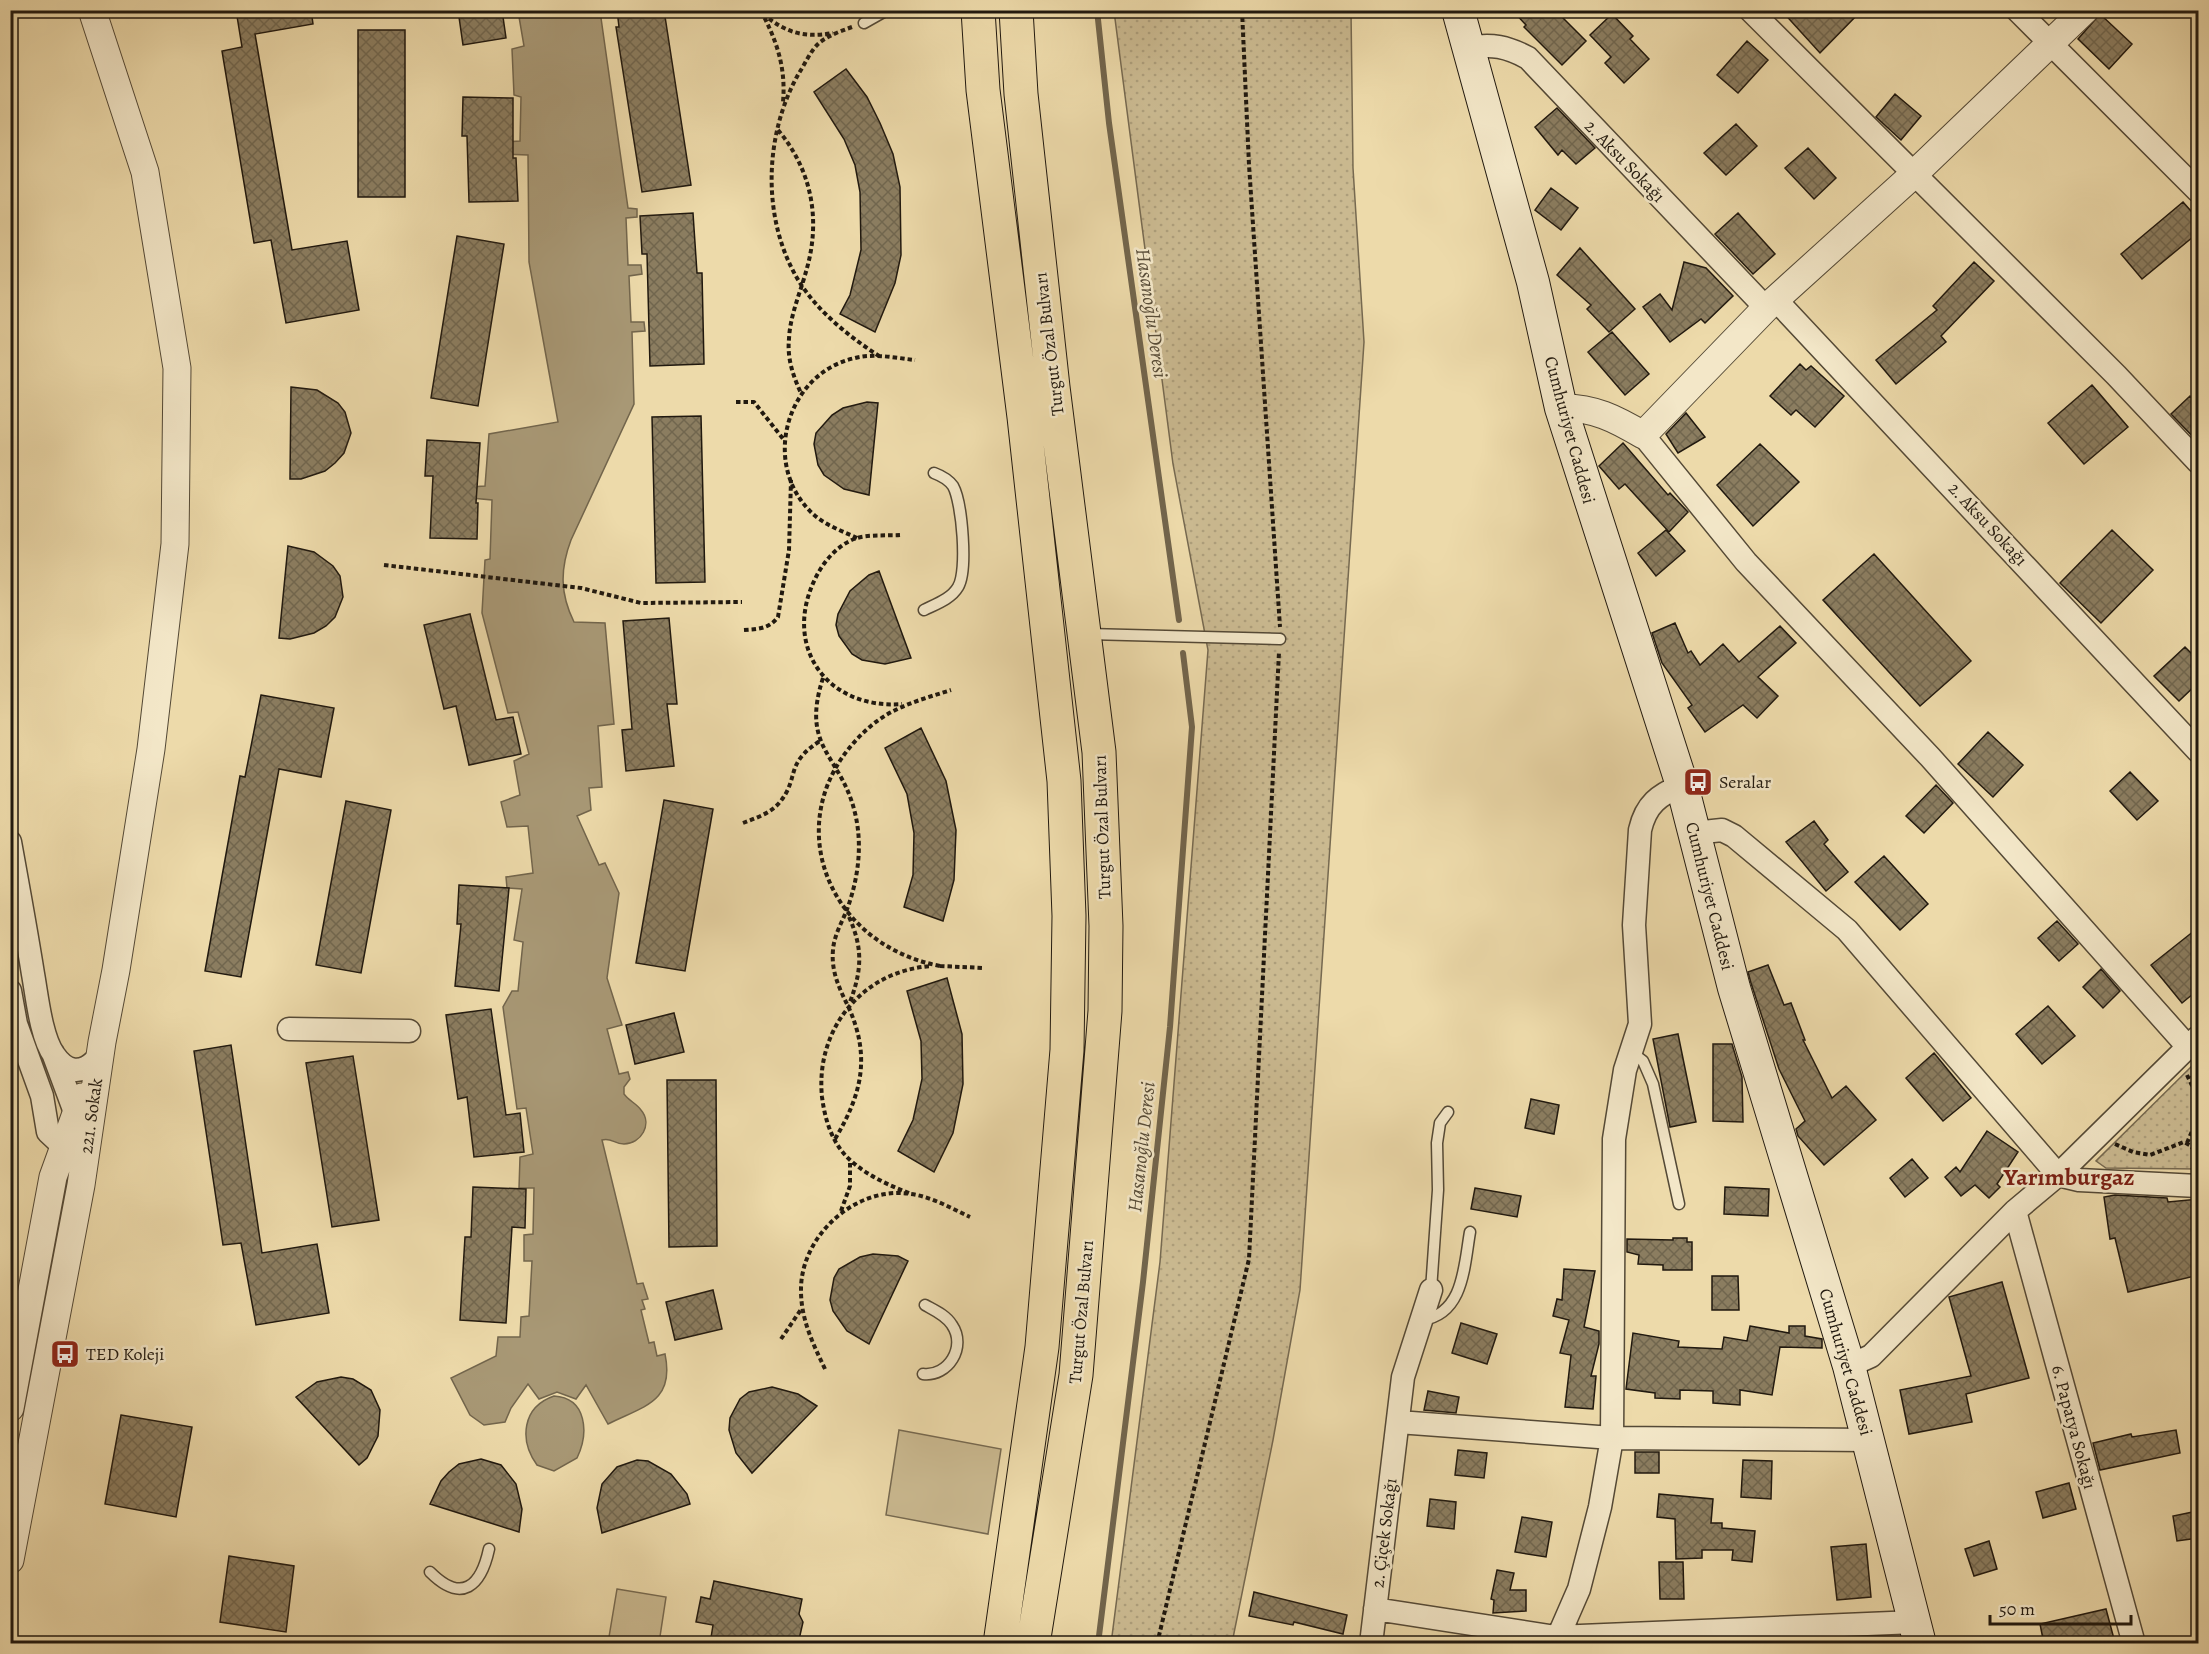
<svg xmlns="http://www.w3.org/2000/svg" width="2209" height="1654" viewBox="0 0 2209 1654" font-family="Alegreya,serif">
<defs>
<pattern id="park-dots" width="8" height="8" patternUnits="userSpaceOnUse" patternTransform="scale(1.5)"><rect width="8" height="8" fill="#cab990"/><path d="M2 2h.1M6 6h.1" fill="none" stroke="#ad9e7b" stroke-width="1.8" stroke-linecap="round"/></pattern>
<pattern id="building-cross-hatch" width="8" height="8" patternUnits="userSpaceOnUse" patternTransform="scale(1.5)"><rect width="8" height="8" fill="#8b7d60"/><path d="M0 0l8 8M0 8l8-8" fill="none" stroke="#71664e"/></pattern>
</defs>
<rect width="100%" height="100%" fill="#eddaaa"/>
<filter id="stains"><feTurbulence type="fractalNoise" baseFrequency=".00333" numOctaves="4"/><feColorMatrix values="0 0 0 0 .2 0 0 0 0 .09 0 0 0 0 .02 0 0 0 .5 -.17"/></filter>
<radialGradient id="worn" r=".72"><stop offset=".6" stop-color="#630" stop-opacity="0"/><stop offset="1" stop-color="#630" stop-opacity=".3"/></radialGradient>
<path fill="url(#park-dots)" stroke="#766950" stroke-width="1.5" d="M1114 11H1351L1353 168 1364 342 1300 1290 1273 1440 1232 1643 1111 1644 1160 1262 1208 650 1173 464Z
M2198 1060V1169L2106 1168 2096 1161Z"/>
<path fill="#cab990" stroke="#766950" stroke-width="1.5" d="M899 1430 1001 1449 988 1534 886 1515Z
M617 1589 666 1597 659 1643H608Z"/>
<path fill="#a89875" stroke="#72654c" stroke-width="1.5" d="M518 11H600L628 208 637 209V217L626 218 628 265H641L642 274 629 276 631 322H644L645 331 632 332 634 404 571 540C560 569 560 594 574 622L605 623 614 724 598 726 602 787 589 788 591 810 577 816 599 865 605 863 619 893 607 978 622 1025 607 1029 619 1074 628 1072 630 1079 624 1087V1094C629 1101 636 1103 641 1110 653 1124 641 1144 624 1144 614 1144 611 1137 602 1140L637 1284 643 1283 648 1299 642 1300 645 1309 641 1310 649 1343 654 1342 657 1356 665 1354C675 1402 644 1406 608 1424L586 1385 576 1399 557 1392 539 1399 528 1384 511 1408 505 1422 484 1425 470 1415 451 1378 496 1356 498 1337H520L521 1317 529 1316 532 1261H524V1235L533 1234 534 1188H519L520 1157 533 1154 526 1108 517 1109 503 1007 512 991H518L523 942 514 940 522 889 507 888 506 877 533 873 528 826 507 827 501 802 520 795 514 761 529 754 518 712 508 713 482 613 485 560 490 559 492 500 471 498 470 487 485 486 489 434 558 422 529 262 528 155 505 154V142L520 141 521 97 514 95 512 49 524 46Z
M554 1396C587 1398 589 1433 577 1458L554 1471 537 1465C519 1440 522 1407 554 1396Z"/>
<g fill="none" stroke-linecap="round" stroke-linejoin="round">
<path stroke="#72654c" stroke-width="6" d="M1097 10 1109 123 1179 620
M1098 1644 1143 1282 1170 1027 1192 727 1183 653"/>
</g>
<path fill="url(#building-cross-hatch)" stroke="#21190f" stroke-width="1.5" d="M236 10H311L313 24 255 34 292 250 347 241 359 310 286 323 271 240 254 243 222 51 242 47Z
M458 10H502L506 38 463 45Z
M617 10H664L691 185 642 192 616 27H619Z
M1512 10H1555L1586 41 1562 65 1524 27 1526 25Z
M1781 10H1862L1820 53Z
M1612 14 1633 36 1630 39 1649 59 1624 83 1605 63 1611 57 1590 35Z
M2100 14 2132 44 2109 69 2078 39Z
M358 30H405V197H358Z
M1747 41 1768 60 1738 93 1717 75Z
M846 69 867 97 880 123 893 154 900 187 901 255 895 283 875 332 840 314 850 295 861 250 860 192 855 165 844 139 814 92Z
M1895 94 1921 116 1901 140 1876 117Z
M463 97 513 98V158H516L518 201 469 202 467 136H462Z
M1557 108 1595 148 1576 164 1562 150 1558 155 1535 127Z
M1736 124 1757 146 1726 175 1704 153Z
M1808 148 1836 178 1814 199 1785 168Z
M1551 188 1578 208 1561 230 1535 210Z
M2183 202 2199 220V232L2142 279 2121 254Z
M693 213 697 273H702L704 364 650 366 647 254H642L640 216Z
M1738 213 1775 254 1753 274 1715 234Z
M457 236 504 244 478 406 431 398Z
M1580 248 1635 309 1609 332 1587 309 1591 305 1557 275Z
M1684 262 1706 268 1733 296 1705 323 1701 319 1670 342 1643 307 1660 294 1672 310Z
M1974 262 1994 281 1941 336 1946 342 1896 384 1876 360 1937 310 1933 306Z
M1612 332 1649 374 1625 395 1588 352Z
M1800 364 1806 370 1811 366 1844 396 1815 427 1796 410 1791 415 1770 396Z
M2092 385 2128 427 2084 464 2048 423Z
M291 387 317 390 338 403 345 412 351 433 344 453 335 463 325 471 301 479H290Z
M2190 396 2199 405V443L2171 414Z
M867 402 878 403 869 495 844 489 824 475 818 465 814 444 816 433 832 415 843 408Z
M1686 413 1705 437 1678 453 1666 434Z
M701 416 705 582 656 583 652 417Z
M427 440 480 443 476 503H478L477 539 430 538 433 476H425Z
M1623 443 1668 495 1670 493 1688 512 1669 532 1625 484 1619 489 1599 466Z
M1760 444 1799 482 1753 526 1717 485Z
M1666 530 1685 551 1656 576 1638 553Z
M2112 530 2153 570 2101 623 2060 583Z
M288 546 314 552 333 566 340 576 343 597 335 617 326 626 314 633 290 639 279 638Z
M1874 554 1971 661 1920 706 1823 600Z
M879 571 911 658 885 664 862 660 852 654 839 636 836 625 838 614 850 591 869 575Z
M470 614 496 720 513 717 521 754 469 765 456 706 444 709 424 625Z
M669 618 677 704H667L674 766 626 771 622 730 632 729 623 621Z
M1675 623 1688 653 1691 651 1700 665 1723 644 1739 662 1780 626 1796 643 1758 677 1778 696 1757 718 1743 705 1705 732 1688 708 1692 705 1662 663 1652 633Z
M2185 647 2199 661V682L2179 701 2154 676Z
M261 695 334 708 321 777 279 769 241 977 205 971 240 776 245 777Z
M921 728 946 781 956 830 954 880 943 921 904 907 913 875 914 833 907 794 885 748Z
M1988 732 2023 765 1993 797 1958 764Z
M2130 772 2158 801 2137 820 2110 791Z
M1936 785 1953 803 1924 833 1906 816Z
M664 800 713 809 685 971 636 963Z
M346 801 391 810 361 973 316 965Z
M1814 821 1828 840 1824 844 1848 872 1826 891 1786 842Z
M1884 856 1928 904 1900 930 1855 882Z
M459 885 509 888 499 991 455 986 461 924H457Z
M2057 921 2078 944 2059 961 2038 938Z
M2199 927V989L2182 1003 2151 965Z
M1768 965 1784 1005 1791 1003 1805 1040H1803L1832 1098 1846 1086 1876 1120 1824 1165 1798 1136 1796 1129 1805 1121 1779 1069 1751 983 1748 972Z
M2101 969 2120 991 2103 1008 2083 987Z
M947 978 962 1034 963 1084 953 1133 934 1172 898 1151 913 1120 922 1079 921 1041 907 991Z
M2048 1006 2075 1036 2042 1064 2016 1034Z
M491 1009 506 1115 520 1113 524 1152 474 1157 467 1097 458 1099 446 1015Z
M674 1013 684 1052 635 1064 626 1025Z
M1678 1034 1696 1122 1670 1127 1653 1039Z
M1713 1044H1732L1742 1077 1743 1122 1713 1121Z
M231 1045 262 1253 317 1244 329 1313 256 1325 241 1243 223 1245 194 1051Z
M1934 1053 1971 1098 1943 1121 1906 1078Z
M353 1056 379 1220 332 1227 306 1063Z
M667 1080H716L717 1246 669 1247Z
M1531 1099 1559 1105 1554 1134 1525 1128Z
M1987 1131 2018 1152 1997 1184 2000 1187 1989 1198 1975 1185 1961 1196 1945 1177 1956 1167 1960 1172Z
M1912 1159 1928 1178 1905 1197 1890 1178Z
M473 1187 526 1189 525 1228 512 1227 506 1323 460 1320 465 1237H471Z
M1725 1187 1769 1189 1768 1216 1724 1214Z
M1475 1188 1521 1196 1517 1217 1471 1209Z
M2115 1195 2167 1198 2168 1202 2199 1199V1275L2128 1292 2115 1238 2110 1239 2104 1197Z
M1673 1238H1687V1242H1692V1270H1663V1265L1638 1264 1639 1255 1627 1252V1239L1673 1240Z
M873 1254 898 1256 908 1261 869 1344 847 1331 833 1311 830 1300 834 1278 839 1269 860 1257Z
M1564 1269 1595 1271 1584 1327 1599 1331V1344L1591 1376H1596L1593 1409 1565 1407 1571 1355 1560 1353 1569 1320 1553 1316 1557 1299 1562 1300Z
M1712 1276H1738L1739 1310H1712Z
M2002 1282 2029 1378 1966 1394 1972 1422 1909 1434 1900 1390 1971 1376 1949 1297Z
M713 1290 722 1329 675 1340 666 1302Z
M1461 1323 1497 1334 1487 1364 1452 1353Z
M1750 1326 1789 1333V1326H1805V1336L1822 1339V1348L1780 1347 1772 1395 1740 1390V1405L1713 1403V1391L1680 1390V1399L1655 1398V1393L1626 1389 1633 1333 1679 1341 1678 1347 1722 1349 1724 1337 1747 1341Z
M341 1377 353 1379 371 1390 380 1410 378 1436 367 1458 359 1465 296 1397 317 1382Z
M772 1387 798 1394 817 1406 752 1473 736 1453 729 1430 730 1418 740 1399 749 1392Z
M1428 1391 1459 1397 1456 1413 1424 1410Z
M121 1415 192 1427 176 1517 105 1504Z
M2176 1430 2180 1453 2100 1470 2093 1443 2131 1434 2132 1437Z
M1458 1450 1487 1453 1484 1478 1455 1475Z
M1635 1452H1659V1473H1635Z
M481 1459 501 1465 516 1484 522 1509 519 1532 430 1504 441 1481 449 1472 459 1464Z
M637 1460 648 1461 671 1474 687 1494 690 1504 602 1533 597 1508 602 1484 617 1467Z
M1743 1460 1772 1461 1771 1499 1741 1497Z
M2069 1483 2076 1509 2043 1518 2036 1492Z
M1659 1494 1713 1499 1711 1523H1722V1528L1755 1531 1752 1562 1732 1560 1733 1550H1702V1558L1676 1559 1675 1519 1657 1517Z
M1430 1499 1456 1502 1454 1529 1427 1526Z
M2193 1512 2198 1538 2177 1541 2173 1516Z
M1522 1517 1552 1522 1546 1557 1515 1552Z
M1989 1541 1997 1569 1974 1576 1965 1549Z
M1866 1544 1871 1597 1837 1600 1831 1547Z
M229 1556 294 1566 286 1632 220 1622Z
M1659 1562H1683L1684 1599H1660Z
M1497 1570 1514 1573 1510 1590H1526V1611L1493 1613 1494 1600 1491 1599Z
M714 1581 802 1599 799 1614 803 1622 798 1644H710L713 1625 696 1622 701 1597 710 1599Z
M1254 1592 1347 1615 1343 1634 1294 1622 1293 1625 1249 1616Z
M2106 1609 2114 1639 2095 1644H2044L2040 1624Z"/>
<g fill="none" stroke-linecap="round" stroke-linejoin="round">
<g stroke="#544936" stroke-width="13">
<path id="service" d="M864 23 887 10
M924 610C936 604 951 599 958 587 968 571 962 502 953 486 948 479 942 476 934 473
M1088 634 1280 639
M1631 1052 1643 1061 1653 1084 1679 1204
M1431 1290 1438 1190 1437 1143 1440 1123 1448 1112
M1422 1320C1464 1314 1464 1266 1470 1232
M923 1374C948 1377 967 1347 952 1325 946 1315 934 1310 925 1305
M430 1572C462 1604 481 1586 489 1549"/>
</g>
<g stroke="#544936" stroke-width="25">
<path id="minor" d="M1750 10 2116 375 2198 462
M2017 10 2198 191
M1469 48C1491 43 1508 47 1528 58L1766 308
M1776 300 2198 751
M1643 435 1746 562 1930 757 2188 1047
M1694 833 1722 830 1734 836 1847 930 2058 1175 2079 1180 2198 1186
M10 842C18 886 26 930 33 974 37 996 41 1037 54 1055 66 1072 80 1075 95 1061
M10 991 16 1024 42 1096 48 1132 64 1147 78 1148
M289 1029 409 1031
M53 1053 79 1123
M2015 1211 2134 1644
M1849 1366 1871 1356 2015 1211 2058 1175 2197 1038
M1398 1422 1612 1438 1868 1440
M1375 1609 1556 1637 1915 1622
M1371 1644 1403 1377 1431 1290
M1555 1644 1579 1589 1600 1507 1612 1438 1614 1139 1625 1070 1640 1024 1634 925 1640 830C1646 804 1659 795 1682 785"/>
</g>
<g stroke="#544936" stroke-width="29">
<path id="tertiary" d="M1561 408C1593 407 1616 419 1643 435L1766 308 1913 175 2085 10
M10 1408 53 1177 82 1097
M10 1560 81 1185 102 1042 116 970 151 749 175 544 177 368 145 172 92 10"/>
</g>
<g stroke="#21190f" stroke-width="34">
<path id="secondary" d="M1458 10 1533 282 1561 408 1682 785 1734 988 1849 1366 1920 1644"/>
</g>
<g stroke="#21190f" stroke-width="35">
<path id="primary" d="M978 10 983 90 1024 417 1064 781 1069 916 1067 1050 1042 1347 1000 1644
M1016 10 1021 94 1053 387 1099 752 1106 926 1105 1011 1076 1375 1033 1644"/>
</g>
<path stroke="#21190f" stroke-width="4" stroke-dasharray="4.5 3" stroke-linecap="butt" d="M1242 10 1249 165 1280 627
M761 11C777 41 786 68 783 102
M763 14C786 33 804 38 833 33
M852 27C841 31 829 35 819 43 811 50 805 64 799 73 763 136 761 224 802 286 822 315 850 337 879 356
M778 130C811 169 821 218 807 268 801 291 790 315 789 339 787 358 793 376 801 393
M736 402H754L784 440
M900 535C886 536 867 534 854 539 837 546 824 561 816 577 781 646 827 710 902 704
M857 538C842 531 825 525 813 514 760 465 786 373 855 358 874 353 896 358 915 360
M384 565 581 588 641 603 742 602
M744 630C758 629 769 629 778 617L789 550 791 480
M823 678C800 749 841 754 855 813 863 846 858 881 846 912 841 924 834 936 833 950 831 971 839 988 848 1006 871 1056 862 1094 835 1139
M743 823C756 818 771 813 780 802 800 777 784 764 820 741
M849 917C863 948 862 970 850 1002
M940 966C820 943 774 807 872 725 895 706 923 699 951 690
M940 966 984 968
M2187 1075 2198 1098
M2191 1078 2198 1074
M2187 1143 2198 1117
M2115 1144 2133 1152 2150 1155 2184 1142 2191 1146 2198 1157
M909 1193C888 1185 866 1175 849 1159 832 1143 825 1120 822 1097 815 1029 863 970 932 966
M841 1211 850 1186V1160
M781 1339 802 1308
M825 1369C813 1344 801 1319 801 1291 800 1236 856 1185 911 1194 932 1197 951 1208 970 1217
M1157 1644 1249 1259 1279 652"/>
<use href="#service" stroke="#f3e7c8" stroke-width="10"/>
<use href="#minor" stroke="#f3e7c8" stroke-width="22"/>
<use href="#tertiary" stroke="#f3e7c8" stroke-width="27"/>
<use href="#secondary" stroke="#f3e7c8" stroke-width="32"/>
<use href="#primary" stroke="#eddaaa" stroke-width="33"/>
</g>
<defs>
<g id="bus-square" transform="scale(1.5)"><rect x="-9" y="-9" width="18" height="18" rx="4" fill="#8f2418" stroke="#f3e7c8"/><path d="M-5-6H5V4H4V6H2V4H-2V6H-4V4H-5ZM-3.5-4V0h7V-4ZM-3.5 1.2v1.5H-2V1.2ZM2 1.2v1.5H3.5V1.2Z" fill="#fff"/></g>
</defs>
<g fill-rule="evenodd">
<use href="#bus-square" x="1698" y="782"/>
<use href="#bus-square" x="65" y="1354"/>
</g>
<g text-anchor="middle" stroke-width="5" stroke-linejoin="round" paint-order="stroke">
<g font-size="18" fill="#21190f" stroke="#f3e7c8">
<text transform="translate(1625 161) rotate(46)" y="6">2. Aksu Sokağı</text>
<text transform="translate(1049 344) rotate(-97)" y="6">Turgut Özal Bulvarı</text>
<text transform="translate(1570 430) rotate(75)" y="6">Cumhuriyet Caddesi</text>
<text transform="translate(1988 524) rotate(47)" y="6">2. Aksu Sokağı</text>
<text transform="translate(1102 827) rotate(-92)" y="6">Turgut Özal Bulvarı</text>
<text transform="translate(1710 896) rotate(76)" y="6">Cumhuriyet Caddesi</text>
<text transform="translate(91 1116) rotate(-82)" y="6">221. Sokak</text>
<text transform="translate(1081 1312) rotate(-85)" y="6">Turgut Özal Bulvarı</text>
<text transform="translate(1846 1362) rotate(74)" y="6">Cumhuriyet Caddesi</text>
<text transform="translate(2074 1427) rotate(75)" y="6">6. Papatya Sokağı</text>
<text transform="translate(1384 1533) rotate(-83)" y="6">2. Çiçek Sokağı</text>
</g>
<g font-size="18" fill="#21190f" stroke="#f3e7c8" text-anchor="start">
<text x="1719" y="788">Seralar</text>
<text x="86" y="1360">TED Koleji</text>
</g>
<g font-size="20" font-style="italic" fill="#574c38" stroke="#f3e7c8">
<text transform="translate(1152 313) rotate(82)" y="7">Hasanoğlu Deresi</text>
<text transform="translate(1141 1147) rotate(-84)" y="7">Hasanoğlu Deresi</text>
</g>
<g font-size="24" font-weight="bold" fill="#7a1f14" stroke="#f3e7c8">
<text x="2069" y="1185">Yarımburgaz</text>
</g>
</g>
<rect width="2209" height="1654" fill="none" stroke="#eddaaa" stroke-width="36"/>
<rect x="12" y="12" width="2185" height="1630" fill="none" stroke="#21190f" stroke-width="3"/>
<rect x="18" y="18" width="2173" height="1618" fill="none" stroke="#21190f" stroke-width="1.5"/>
<path d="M1990 1615v9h141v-9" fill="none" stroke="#21190f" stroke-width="3"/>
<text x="1999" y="1615" font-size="18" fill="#21190f" stroke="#f3e7c8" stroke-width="4.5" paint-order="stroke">50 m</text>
<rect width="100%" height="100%" filter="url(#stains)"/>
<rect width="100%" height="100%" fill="url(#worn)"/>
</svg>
